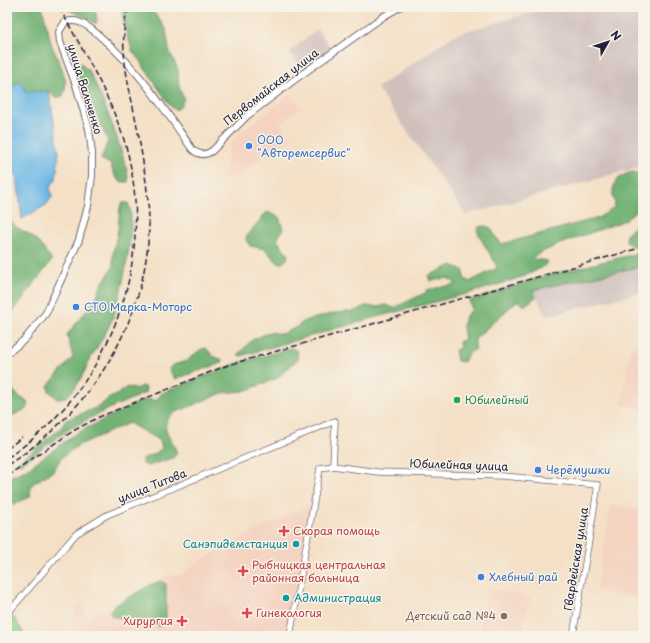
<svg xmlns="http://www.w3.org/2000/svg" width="650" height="643" viewBox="0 0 650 643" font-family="'Playpen Sans',sans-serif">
<rect width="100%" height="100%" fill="#f7f3e8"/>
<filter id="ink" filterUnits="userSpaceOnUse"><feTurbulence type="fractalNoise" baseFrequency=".025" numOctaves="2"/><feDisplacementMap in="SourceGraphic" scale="8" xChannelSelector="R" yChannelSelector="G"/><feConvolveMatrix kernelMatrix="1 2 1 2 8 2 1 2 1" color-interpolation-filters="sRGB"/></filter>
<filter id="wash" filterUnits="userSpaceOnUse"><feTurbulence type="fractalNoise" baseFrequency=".012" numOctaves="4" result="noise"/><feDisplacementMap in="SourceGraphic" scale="16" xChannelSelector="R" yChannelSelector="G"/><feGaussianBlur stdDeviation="0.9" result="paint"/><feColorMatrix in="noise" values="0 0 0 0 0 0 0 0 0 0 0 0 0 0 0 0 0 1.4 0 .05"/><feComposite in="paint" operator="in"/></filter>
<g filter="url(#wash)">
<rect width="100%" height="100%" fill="#f4e0c6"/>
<path fill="#f4d3c1" d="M290 94 300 108 280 123 291 138 229 181 225 179 224 177 231 144 238 135Z
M631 346 643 348V409L621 405Z
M307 505 312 507 286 636H74L73 621 76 609 80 604 88 619 101 609 103 612 167 575H182L191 567 224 547Z
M611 505 643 511V599L596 590Z
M487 588 530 597 522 636H478Z"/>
<path fill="#d0c0bc" d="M545 7H643V166L466 215 377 88 456 34 537 11Z
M317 29 332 49 304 71 289 52Z
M643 266V292L546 316 533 290Z"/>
<path fill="#8fd088" stroke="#587962" d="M11 616 15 619 25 636H7V617Z"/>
<path fill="#73b274" stroke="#4a6a58" d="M7 7H42C46 20 48 34 52 46 58 62 71 79 63 96L55 98 49 91 26 92 20 81 7 92Z
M66 7H90L96 13 97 22 95 24 88 18 66 9Z
M121 7H150L166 29 169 50 178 70 179 87 184 99 179 108 176 110 172 108 132 50 125 29Z
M81 63C83 66 86 68 88 70 97 82 131 169 128 182H121L116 178 110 164 101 159 108 141 75 68Z
M634 172 639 174 643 209 634 212 626 220 557 245 532 257 534 259 548 261 543 267 525 276 481 290 373 318 241 356 238 355 252 340 270 332 282 334 297 327 304 321 335 313 356 311 365 306 377 307 386 305 394 308 427 292 426 290 457 284 447 278 430 281 428 276 452 265 464 271V278L469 282 497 268C497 263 480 240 477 230L479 227 485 226 491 228 495 236 502 244 598 218C603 214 613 211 615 204 615 201 613 197 613 195 612 181 621 174 634 172Z
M122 203H128C138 218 121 299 113 317 108 330 100 342 93 354 85 368 75 400 57 399L49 391 48 386 73 357 67 335 95 300 102 284 113 267V253L118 230 120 207Z
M7 208C10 232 24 227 36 240 42 246 47 254 52 260L7 320Z
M267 212 279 217 283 229 277 240 288 254 287 259 282 263H278L265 249 250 246 246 240 247 235Z
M643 223V244L632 246 626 242V234L634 226Z
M643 252V266L533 290 536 297 524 306 518 300 475 339V349L467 355 464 362 457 361 455 350 460 348 459 342 465 339C462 327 461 318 472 310L469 301 545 276Z
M206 348 213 356 223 360 222 363 175 379 169 369C173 363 178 364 184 362 192 359 197 349 206 348Z
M292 348 297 351 298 359 276 379 244 391 222 393 179 411C174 412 172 414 169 418 159 429 174 442 177 453L173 458 148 466 142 463V459L156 453 162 448 160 441 129 423 79 445 62 457 53 471 31 485 30 497 7 507V478L25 470 77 433 141 401 149 399 156 401 162 393 238 363Z
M7 374 10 385 15 393 27 402 28 408 7 418Z
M142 386 146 388 145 393 104 411 69 429 21 464 17 463 60 429 66 420 100 406 108 399 118 394 127 387 135 389Z
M160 581 166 584V618L162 625 158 626 112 616 110 612 114 606 150 585Z"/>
<path fill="#6cb7e5" stroke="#476c90" d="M20 81 26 92 49 91 59 152 56 179 50 187 52 197 46 205 22 219 18 184 15 171 7 154V92Z"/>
</g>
<g filter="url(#ink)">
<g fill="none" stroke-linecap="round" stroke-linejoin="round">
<g stroke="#6c646c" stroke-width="7">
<path id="secondary" d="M7 614 76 534 107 515 335 421 333 466
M290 636 320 468 333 466 378 472 502 476 598 485 573 636"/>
</g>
<g stroke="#6c646c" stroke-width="8">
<path id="primary" d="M7 354 25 339 46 313 79 240 88 206 92 176V153L89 129 76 85 60 42 59 32 65 22C70 21 74 20 79 22 89 25 97 34 104 40 140 71 165 110 192 149 198 155 204 156 212 151L248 115 294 80 384 16 400 7"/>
</g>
<use href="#secondary" stroke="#fff" stroke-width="5.5"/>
<use href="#primary" stroke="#fff" stroke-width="6"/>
<path stroke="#22223b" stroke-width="1.5" stroke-dasharray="6 3" stroke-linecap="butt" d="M7 449 22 437
M7 458C109 391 159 260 125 143 110 95 83 51 59 7
M7 465C89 414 147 323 149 225 149 196 144 167 139 138 132 94 116 52 128 7
M7 476 73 431 99 417 228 365 643 247"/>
</g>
</g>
<g fill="#3f7fe0" stroke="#f7f3e8" stroke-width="1.5">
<circle cx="249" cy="146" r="4"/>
<circle cx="76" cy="307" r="4"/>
<circle cx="538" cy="470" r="4"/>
<circle cx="481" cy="577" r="4"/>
</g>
<circle fill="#2e9e5b" stroke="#f7f3e8" stroke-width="1.5" cx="457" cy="400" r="4"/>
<g fill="#e0444e" stroke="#f7f3e8" stroke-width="1.5">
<path d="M282 525h4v4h4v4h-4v4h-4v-4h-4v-4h4z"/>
<path d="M241 565h4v4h4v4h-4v4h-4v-4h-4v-4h4z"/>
<path d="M245 607h4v4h4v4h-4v4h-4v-4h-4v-4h4z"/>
<path d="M180 615h4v4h4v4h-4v4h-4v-4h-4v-4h4z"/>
</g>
<g fill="#0f9aa8" stroke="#f7f3e8" stroke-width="1.5">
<circle cx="296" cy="544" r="4"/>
<circle cx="286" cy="598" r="4"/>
</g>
<circle fill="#8d6e63" stroke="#f7f3e8" stroke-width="1.5" cx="504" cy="616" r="4"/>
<g text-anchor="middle" stroke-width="3" stroke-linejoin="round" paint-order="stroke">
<g font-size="11" fill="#22223b" stroke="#f7f3e8">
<text transform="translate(271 87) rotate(-38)" y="4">Первомайская улица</text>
<text transform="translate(85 89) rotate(73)" y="4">улица Вальченко</text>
<text transform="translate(459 465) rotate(2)" y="4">Юбилейная улица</text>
<text transform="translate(152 486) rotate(-22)" y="4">улица Титова</text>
<text transform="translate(576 559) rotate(-81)" y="4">Гвардейская улица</text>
</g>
<g font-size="11" fill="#366cbe" stroke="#f7f3e8" text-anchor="start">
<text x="257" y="144">ООО<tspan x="257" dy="13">"Авторемсервис"</tspan></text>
<text x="84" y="311">СТО Марка-Моторс</text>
<text x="546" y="474">Черёмушки</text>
<text x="489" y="581">Хлебный рай</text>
</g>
<g font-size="11" fill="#27864d" stroke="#f7f3e8" text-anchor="start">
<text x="465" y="404">Юбилейный</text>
</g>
<g font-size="11" fill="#be3a42" stroke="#f7f3e8" text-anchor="start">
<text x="293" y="535">Скорая помощь</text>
<text x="252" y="569">Рыбницкая центральная<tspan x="252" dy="13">районная больница</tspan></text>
<text x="256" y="617">Гинекология</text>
<text x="173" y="625" text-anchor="end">Хирургия</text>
</g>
<g font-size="11" fill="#0d838f" stroke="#f7f3e8" text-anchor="end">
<text x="288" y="548">Санэпидемстанция</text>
<text x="294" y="602" text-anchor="start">Администрация</text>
</g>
<g font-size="11" fill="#785e54" stroke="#f7f3e8" text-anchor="end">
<text x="496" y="620">Детский сад №4</text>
</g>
</g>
<rect width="650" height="643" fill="none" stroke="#f7f3e8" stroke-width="24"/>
<g transform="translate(608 42) rotate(51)" stroke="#f7f3e8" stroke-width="3" paint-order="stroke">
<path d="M0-3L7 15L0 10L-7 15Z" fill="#22223b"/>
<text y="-6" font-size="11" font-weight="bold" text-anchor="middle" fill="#22223b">N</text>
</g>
</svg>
